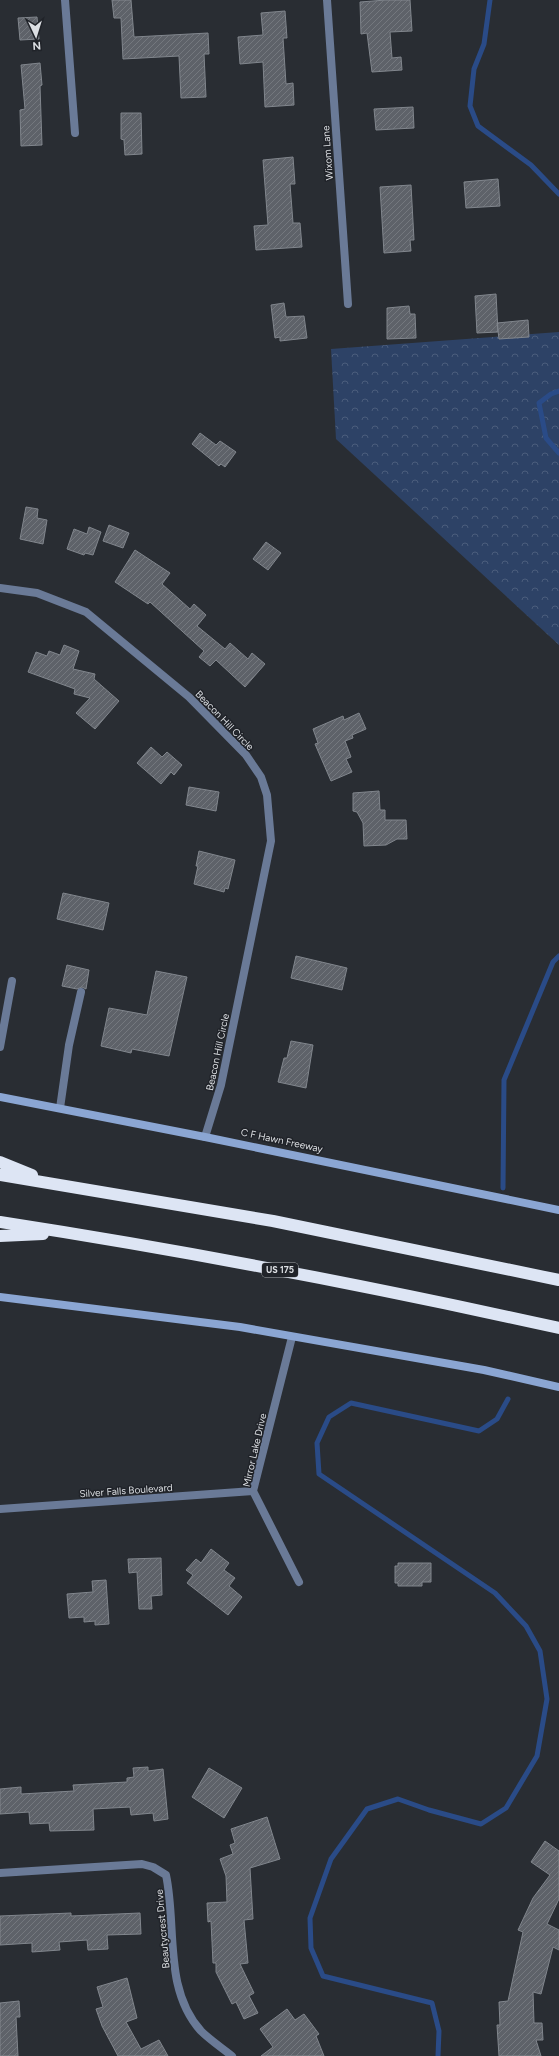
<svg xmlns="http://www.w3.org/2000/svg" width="559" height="2056" viewBox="0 0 559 2056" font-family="Figtree,sans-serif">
<defs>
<pattern id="forest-crowns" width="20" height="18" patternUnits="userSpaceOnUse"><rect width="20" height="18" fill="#2d4266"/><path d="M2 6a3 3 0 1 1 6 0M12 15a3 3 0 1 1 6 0" fill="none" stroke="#4b5d7c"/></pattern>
<pattern id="building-hatch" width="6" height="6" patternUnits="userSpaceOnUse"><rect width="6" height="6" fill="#5e6269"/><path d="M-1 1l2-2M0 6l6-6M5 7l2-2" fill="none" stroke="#74787e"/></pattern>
</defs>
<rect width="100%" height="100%" fill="#292d33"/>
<path fill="url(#forest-crowns)" d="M559 332V645L336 439 331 349Z"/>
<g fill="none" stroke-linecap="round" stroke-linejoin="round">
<path stroke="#2a4b87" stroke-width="5" d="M490 0 484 44 474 69 470 106 478 126 531 165 559 194
M559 391 551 394 539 403 546 438 559 453
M503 1188 504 1080 553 962 559 956
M438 2056 439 2031 432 2003 323 1976 311 1948 310 1918 331 1859 367 1809 398 1799 429 1810 481 1824 506 1808 537 1756 547 1699 540 1651 526 1626 495 1593 319 1474 317 1443 329 1417 351 1403 479 1431 497 1419 508 1399"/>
</g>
<path fill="url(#building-hatch)" stroke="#81868d" d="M112 0H131L134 37 208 33 209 54H204L206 97 181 98 179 56 123 59 121 18H114Z
M386 0H410L412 31 390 32 392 58 401 57 402 70 372 72 367 33 361 34 360 2Z
M285 11 287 38H283L286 84 293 83 294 105 265 107 263 62 240 64 238 37 263 35 261 13Z
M37 17 39 39 20 40 18 18Z
M40 63 42 85 40 86 42 145 21 146 20 110 25 109 21 65Z
M413 107 414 128 376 130 374 109Z
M121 113H141L142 154 125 155 124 140 121 139Z
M293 157 295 184H290L293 223H300L302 247 256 250 254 226 268 225 263 160Z
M498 179 500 206 466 208 464 182Z
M411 185 414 240H410L411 251 384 253 380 187Z
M496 294 498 332 477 333 475 296Z
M284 303 286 317 304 316 307 338 280 341V337L275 338 271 305Z
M409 306 410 314H415L416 338 387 339V308Z
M528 320 529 337 499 339 497 323Z
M200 433 216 445 220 441 236 452 225 467 221 464 219 466 192 444Z
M26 507 38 509 37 518 47 520 43 544 20 539Z
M109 525 129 533 123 548 103 541Z
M89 527 101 532 93 555 85 553 84 555 67 549 74 529 87 534Z
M266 542 281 553 268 570 253 559Z
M135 550 170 573 162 584 190 609 194 604 206 615 197 626 225 649 230 643 248 659 252 653 265 664 245 687 216 660 210 666 199 657 204 651 150 602 148 604 115 582Z
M64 645 79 651 73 669 95 674 94 679 119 701 95 729 76 713 90 698 74 694 75 689 28 672 36 652 47 656 49 651 60 655Z
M359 713 366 729 352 735 353 738 345 741 351 757 346 759 352 772 331 781 315 744 318 743 313 729 343 716 344 720Z
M151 747 162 757 167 752 182 765 174 775 171 772 161 784 137 763Z
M189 787 219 792 216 811 186 805Z
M379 791 380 810H385V820H406L407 839H397L386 845 364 846 363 823 357 812 353 811V793Z
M199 851 235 860 228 889 225 888 224 892 194 884 198 866H196Z
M63 893 109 903 103 930 57 919Z
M296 956 347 968 342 990 291 978Z
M67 965 89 970 86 989 82 987 77 989 62 986Z
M156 971 187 977 169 1056 132 1049 131 1053 101 1046 109 1008 147 1015Z
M291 1041 313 1045 306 1088 278 1082 284 1058H287Z
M211 1549 229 1563 224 1570 235 1578 229 1586 242 1597 228 1615 187 1583 193 1575 186 1570 196 1559 201 1563Z
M161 1558 162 1595 151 1596 152 1609H139L137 1572 129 1573 128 1559Z
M398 1563H431V1582H422V1586H398V1583H395V1566H398Z
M106 1580 109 1624 95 1625V1621L84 1622V1617L69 1618 67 1594 93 1592 92 1581Z
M148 1767V1771L163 1769 168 1819 154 1821 153 1813 131 1815 130 1807 93 1809 94 1830 50 1831 49 1823 30 1824 29 1812 0 1814V1789L21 1787V1794L74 1791 73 1785 127 1782V1778L134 1777 133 1768Z
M209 1768 242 1788 224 1818 192 1797Z
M267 1817 280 1859 250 1868 253 1919 244 1920 248 1963 240 1964 254 1993 249 1996 258 2013 244 2019 236 2002 232 2004 216 1972V1963H213L211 1921 208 1922 207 1903 227 1902 226 1876 220 1859 233 1854 230 1845 235 1843 231 1829Z
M545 1841 559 1851V1899L547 1924 559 1930V1950L553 1947 541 1994 533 1992 534 2023H542L543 2040H536L541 2056H499L497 2025H500L499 2002 508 2001 523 1932 518 1930 533 1898 550 1875 531 1862Z
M71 1913V1916L140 1913 141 1934 107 1935 108 1949 88 1950 87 1940 59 1942 60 1950 32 1952V1943L0 1945V1916Z
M127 1978 137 2018 126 2022 141 2049 159 2040 168 2056H118L102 2026 96 2009 103 2007 97 1987Z
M19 2001 20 2017H16L18 2056H0V2003Z
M287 2009 295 2020 304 2014 319 2034 316 2036 324 2056H261L273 2047 260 2029Z"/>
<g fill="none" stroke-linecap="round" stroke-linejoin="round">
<path stroke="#6a7a97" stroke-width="8" d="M0 1047 12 981
M60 1108 69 1045 81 992"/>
<path stroke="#6a7a97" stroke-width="8" d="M65 0 75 133
M327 0 348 304
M0 588 37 593 86 612 189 697 246 755 261 777 267 795 271 841 221 1085 205 1137
M292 1337 253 1491 299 1582
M0 1509 253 1491
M0 1873 142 1864 153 1867 166 1875C177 1926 163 1989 201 2031 210 2040 222 2048 232 2056"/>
<path stroke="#8ba6d3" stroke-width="8" d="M0 1097 205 1137 559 1210
M0 1297 240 1327 484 1370 559 1387"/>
<path stroke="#dde5f4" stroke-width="12" d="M0 1162 32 1175
M0 1175 273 1221 559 1280
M0 1222C188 1251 374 1287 559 1328
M0 1236 43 1234"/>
</g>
<g text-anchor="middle" stroke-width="3" stroke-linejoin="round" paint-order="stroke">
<rect fill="#202329" stroke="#a4a7ab" stroke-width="1" x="262" y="1263" width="36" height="14" rx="3"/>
<g font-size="9" font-weight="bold" fill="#dcdfe3">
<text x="280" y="1273">US 175</text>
</g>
<g font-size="10" fill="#dcdfe3" stroke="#202329">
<text transform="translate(327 153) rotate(-94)" y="4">Wixom Lane</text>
<text transform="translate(225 720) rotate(46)" y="4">Beacon Hill Circle</text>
<text transform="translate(217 1052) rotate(-78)" y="4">Beacon Hill Circle</text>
<text transform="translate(282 1140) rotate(12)" y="4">C F Hawn Freeway</text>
<text transform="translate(254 1450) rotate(-77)" y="4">Mirror Lake Drive</text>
<text transform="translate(126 1490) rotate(-4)" y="4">Silver Falls Boulevard</text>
<text transform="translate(162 1929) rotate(-95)" y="4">Beautycrest Drive</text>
</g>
</g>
<g transform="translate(36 36) rotate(176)" stroke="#202329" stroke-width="3" paint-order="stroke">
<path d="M0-3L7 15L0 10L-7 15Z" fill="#dcdfe3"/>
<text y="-6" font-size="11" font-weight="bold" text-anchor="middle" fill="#dcdfe3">N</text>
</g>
</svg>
